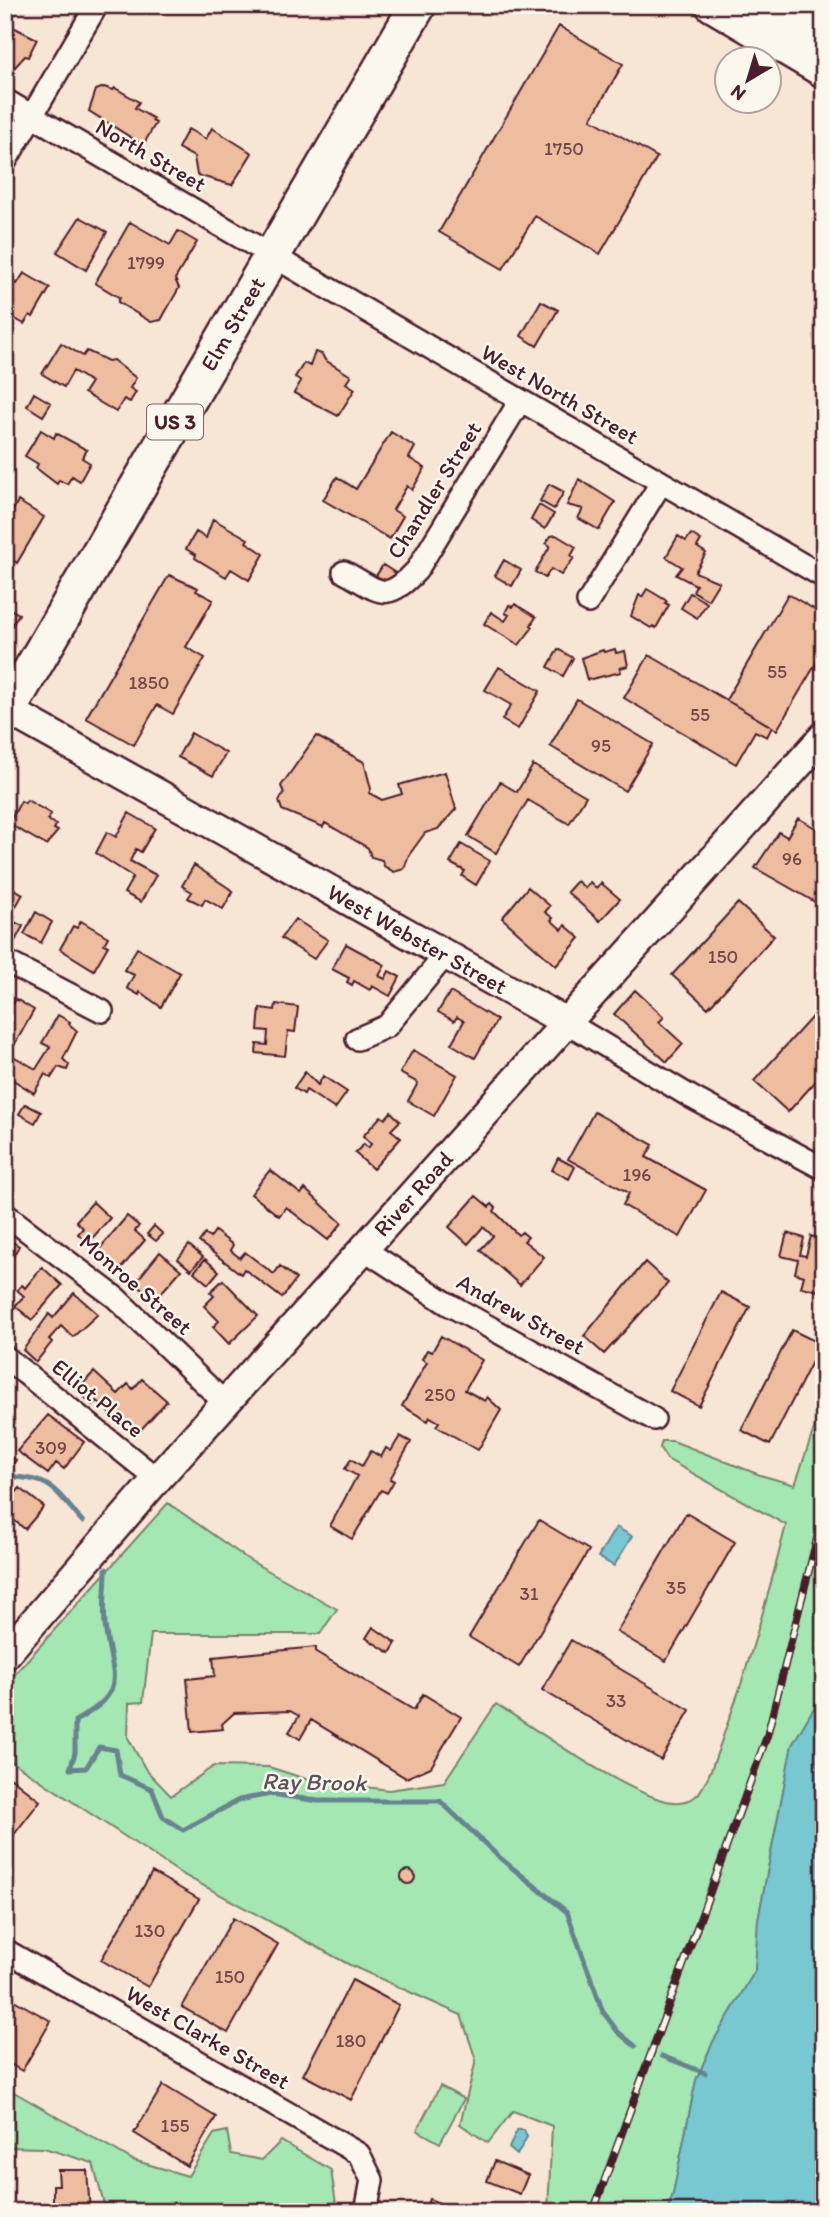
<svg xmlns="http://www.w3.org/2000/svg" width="829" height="2217" viewBox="0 0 829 2217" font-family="Itim,sans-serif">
<rect width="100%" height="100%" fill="#f7e5d5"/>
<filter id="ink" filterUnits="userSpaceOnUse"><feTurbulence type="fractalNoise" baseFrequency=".0143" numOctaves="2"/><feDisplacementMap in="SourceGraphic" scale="14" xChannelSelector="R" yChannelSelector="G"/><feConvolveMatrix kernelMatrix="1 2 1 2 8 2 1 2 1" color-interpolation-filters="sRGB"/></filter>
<g filter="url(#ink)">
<path fill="#a4e7b2" stroke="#77836e" stroke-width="2" d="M824 1399V1691L792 1745 758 1920 755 1971 713 2042 696 2080 673 2194 667 2212H548L552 2126 513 2111 488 2143 460 2124 476 2060 461 2015 350 1965 180 1873 5 1757V1685L168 1503 249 1560 337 1609 320 1634H151L143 1702 129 1703 128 1738 146 1770 171 1796 214 1766 269 1767 309 1780 389 1790 444 1782 496 1704C534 1728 634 1799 673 1802 684 1803 696 1799 701 1790 713 1771 719 1746 727 1725 751 1659 769 1593 786 1525L667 1459 660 1448 662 1441H673L760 1475 795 1485Z
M440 2086 464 2099 440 2143 417 2130Z
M5 2087 133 2160 188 2176 214 2134 227 2131 231 2154 262 2160 281 2141 331 2170 336 2204 333 2212H106L93 2163 44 2148 5 2147Z"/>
<path fill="#78c8d1" stroke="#66848f" stroke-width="2" d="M616 1527 632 1536 614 1566 598 1557Z
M824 1691V2212H667L673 2194 696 2080 713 2042 755 1971 758 1920 792 1745Z
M517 2130H524L527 2137 517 2155 509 2148Z"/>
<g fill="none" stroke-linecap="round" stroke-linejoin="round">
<path stroke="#66848f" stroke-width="5" d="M5 1476C54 1479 52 1487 83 1522
M106 1569C106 1587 103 1607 105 1625 111 1677 131 1690 75 1721V1753L70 1769 86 1768 99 1747 116 1750 120 1775 152 1789 163 1817 183 1830 239 1800 271 1794 318 1801H440L500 1858 567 1912 603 2012 618 2032 635 2046
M662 2056 705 2073"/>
</g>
<path fill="#eebc9f" stroke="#4a1f2b" stroke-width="2" d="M5 16 10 18 7 24 37 39 28 57 25 56 15 67 5 61Z
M559 26 623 64 591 119 657 157 600 254 535 216 503 269 439 232Z
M104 87 113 90 115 88 139 102 135 108 154 119 152 121 156 123 143 145 89 111 96 90Z
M212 128 252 153 232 185 197 175 194 157 178 148 188 129 206 139Z
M80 217 107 232 86 270 57 252Z
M130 222 170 245 178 231 197 242 175 279 179 288 161 320 151 322 118 302 120 298 95 283Z
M24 273 50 288 33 317 30 315 24 324 5 313V275L17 284Z
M541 301 558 310 537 346 521 336Z
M61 343 83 356 87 351 108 361 113 360 136 378 130 388 136 392 130 402 124 399 116 412 84 393 91 382 73 371 64 387 42 374Z
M315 352 322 354 325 360 351 376 346 383 355 389 338 416 294 393 301 381 295 377 304 363 310 366Z
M34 393 51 403 43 416 27 406Z
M41 430 54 438 56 433 87 450 82 458 90 463 80 481 72 476 67 484 59 480 57 484 36 468 38 464 25 456Z
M391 432 415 447 409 458 425 468 412 490 407 486 393 510 403 516 390 539 323 500 337 477 356 489Z
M579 479 615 502 599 530 578 518 583 509 567 505Z
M549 484 564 492 554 509 540 501Z
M18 501 44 517 17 563 5 555V506L13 510Z
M539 505 554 514 545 529 531 520Z
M213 519 248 539 246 542 264 554 249 580 231 569 226 577 195 558 196 555 186 549 196 532 206 538Z
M691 534 701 540 697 547 706 553 695 572 719 582 708 600 693 591 696 585 676 575 682 567 666 557 678 536 686 541Z
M556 535 576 547 571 556 574 558 561 575 551 569 545 578 535 572 550 546 546 543 551 536Z
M504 560 521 570 512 586 495 576Z
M383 565 397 574 391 585 376 576Z
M169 575 198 588 196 591 213 600 186 647 205 658 173 714 157 705 134 745 86 718Z
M647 589 667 601 665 603 669 605 656 628 653 626 651 628 631 616 639 595 642 597Z
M690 593 707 603 697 618 681 608Z
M788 594 824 615V650L777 730 726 700Z
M515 604 536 617 531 625 533 627 519 645 484 624 491 612 505 621 509 615 505 613 509 605 513 607Z
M5 606 19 614 5 637Z
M558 649 573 658 563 676 548 667Z
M615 649 616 653 625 651 628 666 620 668 621 672 587 680 581 658 603 650 604 652Z
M649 655 772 727 767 737 755 731 736 764 624 698Z
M499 667 540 691 518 729 502 720 511 705 485 690Z
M577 699 653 744 625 791 550 746Z
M191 733 226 753 213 776 178 757Z
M316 736 364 762 371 789 369 793 382 800 402 794 399 785 445 772 456 809 438 829 425 833 409 855 404 869 394 872 384 866 382 860 371 857 368 848 325 823 323 827 282 810 279 801 284 793 281 786Z
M533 765 586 796 569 824 528 800 496 853 468 836 500 782 517 792Z
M27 800 51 814 48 820 56 825 54 829 58 831 46 845 11 825 10 821 21 801 25 803Z
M129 813 155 828 141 852 136 849 130 861 156 875 141 902 124 893 133 877 96 853 107 832 116 837Z
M798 818 824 833V907L755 868 779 832 787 837Z
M461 844 490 861 476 885 462 876 465 871 450 863Z
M194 865 233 891 223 909 205 899 202 905 188 898 192 892 182 886Z
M577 881 585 888 590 882 596 888 601 883 620 899 600 921 567 892Z
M5 884 23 894 11 915 15 917 12 921 23 926 14 943 5 938Z
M528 887 550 906 545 912 553 918 551 920 562 930 565 925 580 938 556 966 502 918Z
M738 903 774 936 708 1008 672 975Z
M36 912 52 922 41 943 24 934Z
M295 919 328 940 314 959 281 938Z
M81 921 108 937 104 944 108 946 94 970 60 949 73 926 77 928Z
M346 944 385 965 379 976 385 979 389 971 400 977 390 996 372 986 370 990 354 981 352 985 347 982 349 978 332 969Z
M137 948 180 973 161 1007 140 992 139 995 127 988 134 975 124 970Z
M635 990 664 1017 659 1022 683 1044 667 1062 614 1014Z
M450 992 497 1020 475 1058 451 1044 464 1021 457 1017 454 1021 438 1012Z
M16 999 34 1010 11 1051 5 1048V1017Z
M276 1004 298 1007 295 1032 288 1031 285 1056 256 1053 257 1044 267 1045 268 1031 258 1030 260 1008 275 1010Z
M820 1008 824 1011V1072L788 1112 754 1081Z
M58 1015 70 1022 69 1024 77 1031 63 1059 69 1065 67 1070 58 1067 51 1078 45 1074 34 1093 5 1075V1069L13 1056 36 1069 50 1047 42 1043Z
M413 1050 457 1075 434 1116 408 1101 418 1083 400 1073Z
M305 1072 318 1085 323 1076 347 1092 335 1109 306 1090 304 1094 294 1088Z
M25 1104 41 1112 35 1123 19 1114Z
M5 1111 12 1121 5 1135Z
M391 1112 400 1121 391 1130 401 1138 373 1169 355 1153 364 1144 368 1148 371 1144 363 1136 381 1116 385 1119Z
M594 1112 653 1145 646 1157 706 1190 680 1237 623 1205 629 1193 568 1159Z
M558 1158 575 1167 569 1179 552 1170Z
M270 1170 301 1194 305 1189 342 1223 328 1240 286 1207 279 1216 251 1194Z
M476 1196 489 1207 492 1204 496 1208 494 1211 518 1235 522 1232 528 1237 524 1241 544 1257 520 1285 480 1250 493 1236 483 1227 468 1244 449 1227Z
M93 1202 110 1218 88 1243 78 1234 83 1228 76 1221Z
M127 1216 139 1226 135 1231 145 1240 118 1272 96 1253Z
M154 1226 163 1234 156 1241 147 1234Z
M215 1231 233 1245 230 1250 240 1258 245 1252 274 1274 280 1266 296 1279 282 1298 244 1269 241 1274 199 1242 205 1234 210 1238Z
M787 1233 804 1238 800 1255 806 1256 811 1236 824 1240V1292L801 1287 804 1276 795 1273 798 1260 781 1256Z
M5 1238 19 1246 5 1271Z
M189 1245 203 1257 191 1270 178 1259Z
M160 1252 181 1270 155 1300 135 1283Z
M205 1259 219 1271 208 1284 194 1272Z
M645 1262 668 1283 604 1354 584 1336Z
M42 1267 62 1285 32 1320 15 1306 24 1296 17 1290 22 1285 25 1288Z
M223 1280 258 1316 229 1344 213 1327 219 1321 204 1306 214 1296 210 1292Z
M721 1292 750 1307 699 1406 670 1391Z
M74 1293 98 1314 73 1337 61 1326 49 1339 52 1342 36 1362 23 1350 49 1314 53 1318Z
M792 1330 821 1344 770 1445 741 1430Z
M441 1336 482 1360 465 1390 485 1401 487 1397 501 1410 478 1450 436 1426 439 1422 430 1417 428 1421 402 1406 427 1362 422 1359 427 1350 432 1352Z
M94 1372 118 1394 128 1384 133 1389 142 1379 167 1401 135 1436 97 1401 93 1405 77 1390Z
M48 1415 84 1442 64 1469 56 1463 48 1474 17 1451Z
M400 1436 411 1442 390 1479 394 1481 387 1493 381 1490 352 1539 330 1526 357 1476 345 1469 351 1459 362 1466 371 1451 381 1457 386 1448 391 1451Z
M5 1452 16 1460 6 1473H5Z
M20 1488 44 1507 25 1529 5 1513V1492L7 1490 14 1495Z
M686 1513 735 1542 666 1661 617 1632Z
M539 1520 589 1550 519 1667 469 1637Z
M373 1627 396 1643 390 1653 366 1638Z
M571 1640 690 1710 661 1760 542 1690Z
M316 1647V1652L414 1710 423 1694 461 1717 431 1767 406 1778 311 1720 300 1739 289 1732 299 1716 290 1711 234 1713 222 1724 223 1729 192 1732 187 1679 215 1676 213 1657Z
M5 1773 40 1801 5 1846Z
M401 1877a7 7 0 1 1 14 0a7 7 0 1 1-14 0Z
M152 1872 199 1899 148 1987 101 1960Z
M233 1918 278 1944 228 2033 182 2007Z
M352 1980 399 2005 351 2100 303 2075Z
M5 1995 51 2021 22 2071 5 2061Z
M163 2085 216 2117 187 2166 134 2133Z
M495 2161 528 2175 520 2194 487 2181Z
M58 2170H87L90 2212H53V2185H59Z
M429 2199 463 2212H424Z"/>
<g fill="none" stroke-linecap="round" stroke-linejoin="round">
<g stroke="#4a1f2b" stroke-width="26">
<path id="minor" d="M5 100 824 577
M5 162 97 5
M344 572C381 592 385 604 417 570L520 401
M588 602 661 483
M5 961 102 1011
M566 1022 691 1097 824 1169
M357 1039 387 1026 447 953
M5 1214 116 1298 225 1403
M365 1250 448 1304 654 1419
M5 1357 157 1479
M5 1950 359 2154 372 2180 366 2212"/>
</g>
<g stroke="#4a1f2b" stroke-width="33">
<g id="tertiary">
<path id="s1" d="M8 710 566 1022"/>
<path id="s2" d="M5 1655 157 1479 824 736"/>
</g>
</g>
<g stroke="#4a1f2b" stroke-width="37">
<path id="secondary" d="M712 5 824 71
M772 5 824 34"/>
</g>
<g stroke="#4a1f2b" stroke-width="40">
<g id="primary">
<path id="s3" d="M5 709 8 710 418 5"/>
</g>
</g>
<use href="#minor" stroke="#fbf7ec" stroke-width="21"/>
<use href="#tertiary" stroke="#fbf7ec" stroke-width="28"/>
<use href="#secondary" stroke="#fbf7ec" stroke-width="32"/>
<use href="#primary" stroke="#fbf7ec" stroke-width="35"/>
<g stroke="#4a1f2b" stroke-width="8">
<path id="rail" d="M593 2212 767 1736 824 1511"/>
</g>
<use href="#rail" stroke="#fbf7ec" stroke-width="5" stroke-dasharray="16" stroke-linecap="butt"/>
</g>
</g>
<g text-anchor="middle" stroke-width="5" stroke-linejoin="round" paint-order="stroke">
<g font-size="19" fill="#734648">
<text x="564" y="155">1750</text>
<text x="146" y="269">1799</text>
<text x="777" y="678">55</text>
<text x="149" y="689">1850</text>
<text x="700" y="721">55</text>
<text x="601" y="752">95</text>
<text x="792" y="865">96</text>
<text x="723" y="963">150</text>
<text x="637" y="1181">196</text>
<text x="440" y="1401">250</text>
<text x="51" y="1454">309</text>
<text x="676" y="1594">35</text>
<text x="529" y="1600">31</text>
<text x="616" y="1707">33</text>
<text x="150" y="1937">130</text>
<text x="230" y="1983">150</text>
<text x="351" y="2047">180</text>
<text x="175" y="2132">155</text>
</g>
<rect fill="#fbf7ec" stroke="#7f6065" stroke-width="2" x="147" y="404.5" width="56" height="35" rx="5"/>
<g font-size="21" font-weight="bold" fill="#4a1f2b">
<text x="175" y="429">US 3</text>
</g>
<g font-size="23" fill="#4a1f2b" stroke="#fbf7ec">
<text transform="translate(151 155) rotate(30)" y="8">North Street</text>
<text dy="8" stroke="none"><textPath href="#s3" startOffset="450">Elm Street</textPath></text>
<text transform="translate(560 394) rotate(30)" y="8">West North Street</text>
<text transform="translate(434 490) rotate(-58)" y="8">Chandler Street</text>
<text dy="8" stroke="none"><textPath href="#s1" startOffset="469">West Webster Street</textPath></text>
<text dy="8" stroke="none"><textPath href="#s2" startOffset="616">River Road</textPath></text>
<text transform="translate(136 1284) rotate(41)" y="8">Monroe Street</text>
<text transform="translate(521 1314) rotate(29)" y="8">Andrew Street</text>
<text transform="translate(98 1398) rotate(39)" y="8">Elliot Place</text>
<text transform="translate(208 2037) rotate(30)" y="8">West Clarke Street</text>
</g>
<g font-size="24" font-style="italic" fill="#58525d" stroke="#fbf7ec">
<text transform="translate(314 1782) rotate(1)" y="8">Ray Brook</text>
</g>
</g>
<rect width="829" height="2217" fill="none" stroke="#fbf7ec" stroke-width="28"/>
<rect x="14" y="14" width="801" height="2189" fill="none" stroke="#4a1f2b" stroke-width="2.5" filter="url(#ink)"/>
<g transform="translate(748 80) rotate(218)"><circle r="33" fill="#fbf7ec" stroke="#b4a19f" stroke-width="2"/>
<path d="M0-5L12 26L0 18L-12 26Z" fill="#4a1f2b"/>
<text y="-10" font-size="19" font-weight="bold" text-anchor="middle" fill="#4a1f2b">N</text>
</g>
</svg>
